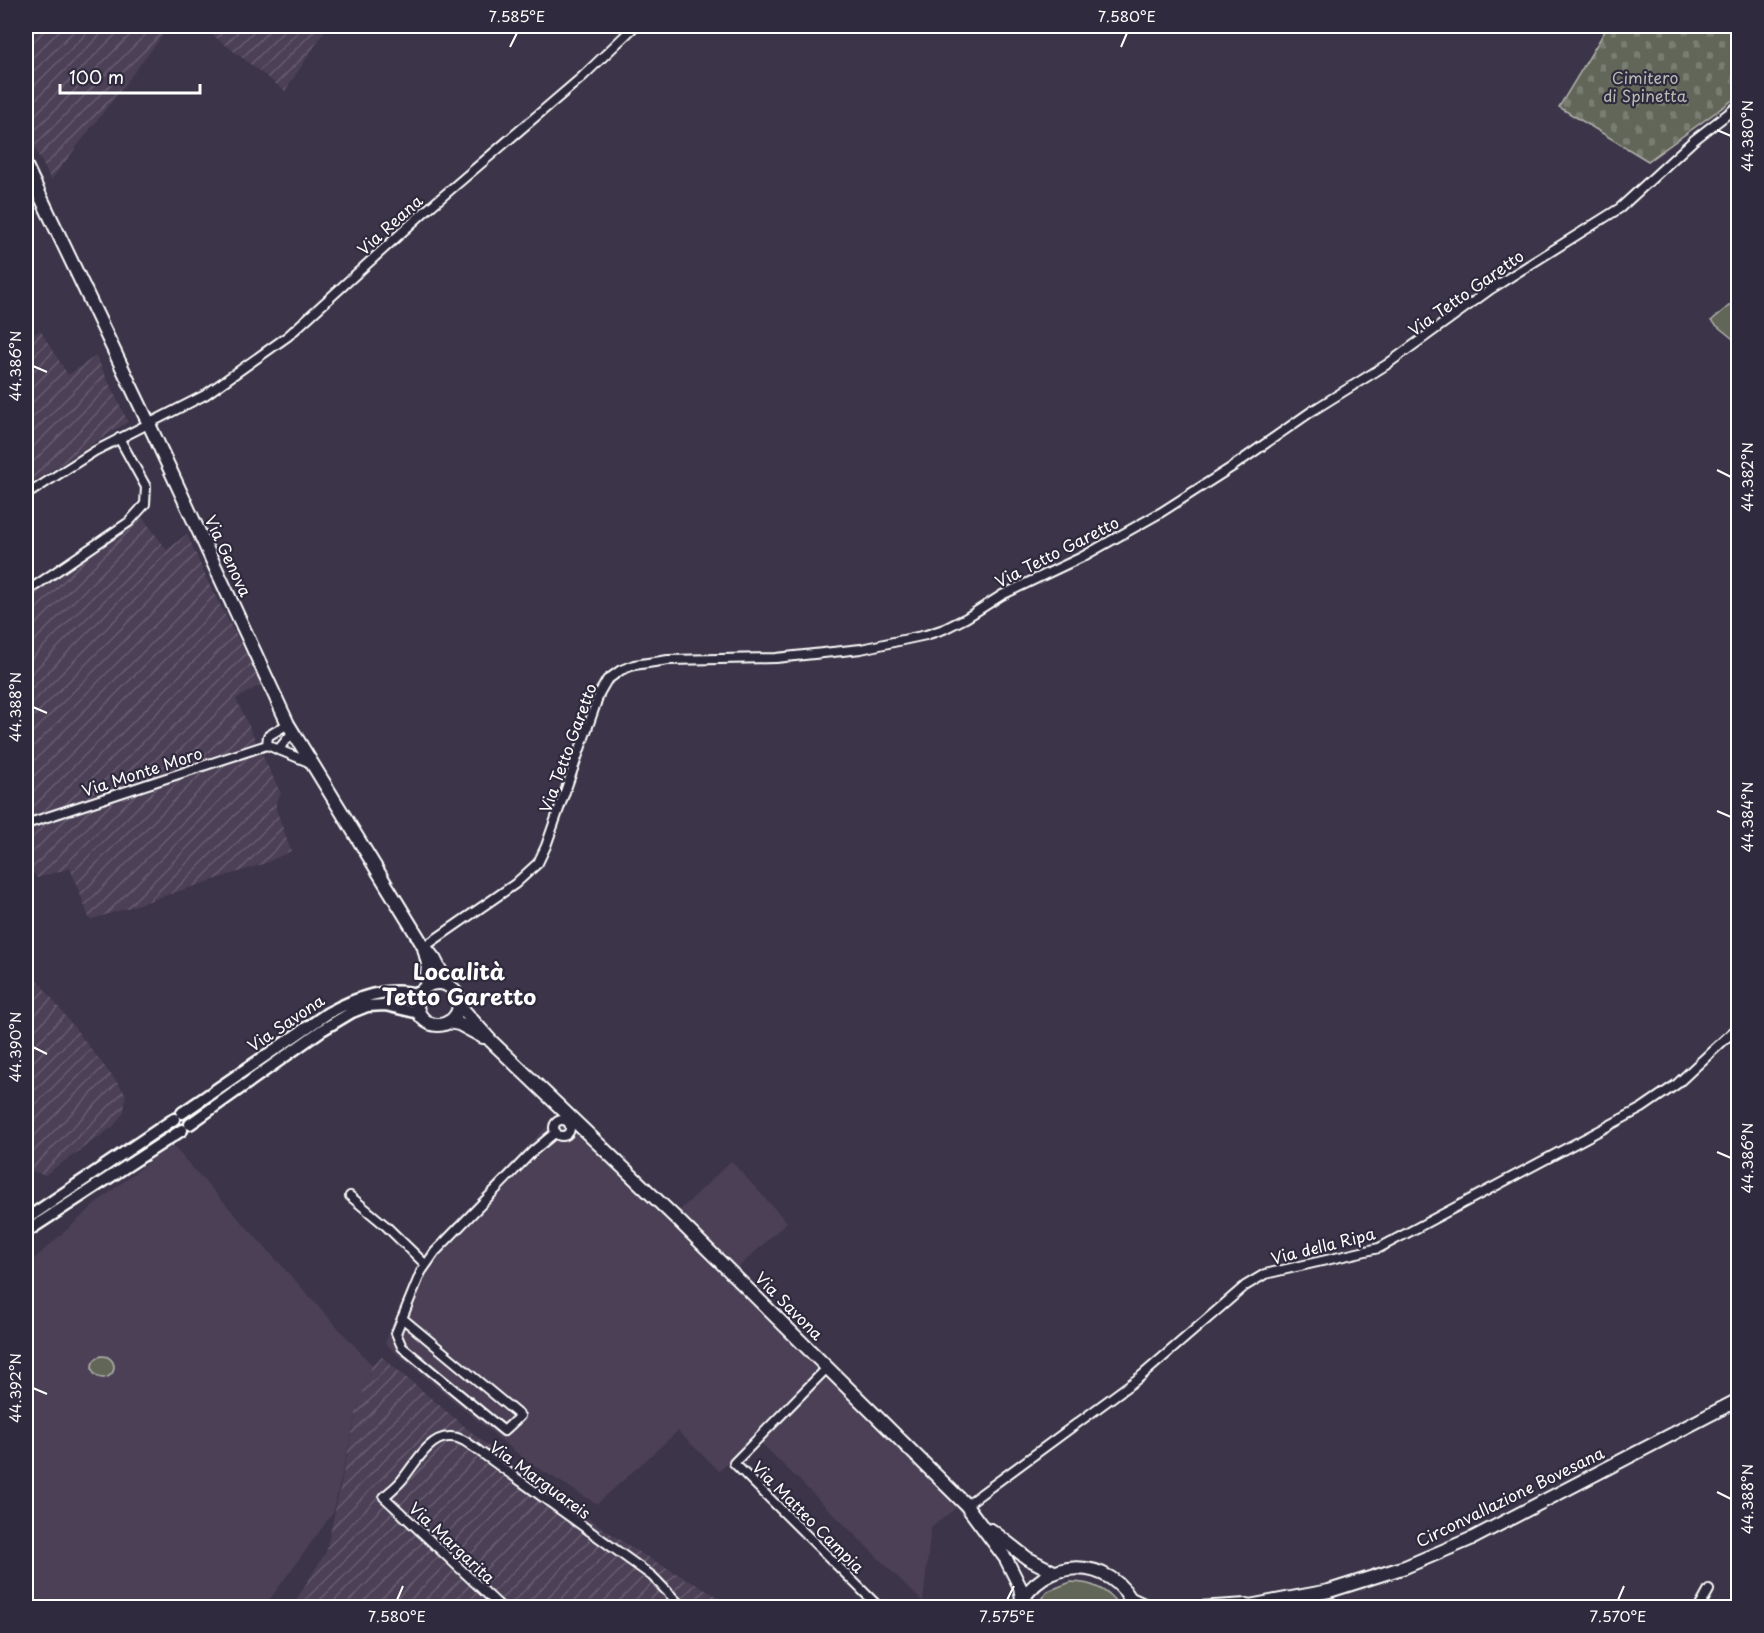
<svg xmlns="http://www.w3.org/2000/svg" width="1764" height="1633" viewBox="0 0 1764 1633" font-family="'Playpen Sans',sans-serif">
<defs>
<pattern id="industrial-furrows" width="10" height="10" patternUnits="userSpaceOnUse" patternTransform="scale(1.5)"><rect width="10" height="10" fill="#4c4056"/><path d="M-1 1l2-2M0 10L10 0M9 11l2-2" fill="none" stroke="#675d6f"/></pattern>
<pattern id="cemetery-stones" width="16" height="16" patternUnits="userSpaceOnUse" patternTransform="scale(1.5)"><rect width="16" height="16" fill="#626658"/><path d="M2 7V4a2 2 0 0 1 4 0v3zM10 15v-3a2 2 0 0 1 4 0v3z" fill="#7a7d71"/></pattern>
</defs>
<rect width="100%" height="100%" fill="#3c3448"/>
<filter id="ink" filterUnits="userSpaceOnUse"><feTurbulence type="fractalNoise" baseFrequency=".0167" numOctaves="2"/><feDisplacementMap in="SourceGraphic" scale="12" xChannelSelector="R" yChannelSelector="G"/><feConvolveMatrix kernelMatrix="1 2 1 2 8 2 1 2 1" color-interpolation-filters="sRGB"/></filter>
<g filter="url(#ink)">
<path fill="#4c4056" d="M562 1116 957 1507 931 1528 923 1602 757 1439 719 1471 678 1431 597 1504 528 1462 398 1355 385 1343 417 1265 423 1255 555 1118Z
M171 1144 372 1365 357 1409 333 1513 264 1607H26V1266L100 1200Z
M731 1161 787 1222 737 1269 679 1211Z"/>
<path fill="url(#industrial-furrows)" d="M26 26H170L51 180 26 132Z
M201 26H328L285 91Z
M40 330 68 375 96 356 128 422 26 486V340Z
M143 518 167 550 187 534 209 584 262 684 236 699 281 794 276 802V809L291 851 266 863 90 920 70 868 37 878 26 864V599Z
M26 965 126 1094 124 1112 113 1127 45 1175 26 1170Z
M382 1357 513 1467 635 1550 736 1607 291 1608 326 1552 357 1409 372 1365Z"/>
<path fill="#626658" stroke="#b0b2ac" stroke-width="1.5" d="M1738 298V343L1711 321Z
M92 1367a11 11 0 1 1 22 0a11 11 0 1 1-22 0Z
M1071 1582C1092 1582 1108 1589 1120 1607H1034L1048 1591Z"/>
<path fill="url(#cemetery-stones)" stroke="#b0b2ac" stroke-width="1.5" d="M1608 26H1738V96L1648 161 1559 107Z"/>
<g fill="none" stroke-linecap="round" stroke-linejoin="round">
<g stroke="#fff" stroke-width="12">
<path id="street" d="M26 495 95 451 205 395 288 336 422 214 582 77 635 26
M26 592 129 522 145 504 146 487 119 438
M267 745 268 736 288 724
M278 750 292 733
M26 824 267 745 311 763
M424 947 515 884 538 863 546 846 600 692 607 680 621 670 634 665 668 660 776 658 861 649 926 635 944 629 966 618 1002 595 1082 557 1160 513 1232 467 1312 411 1386 365 1491 289 1620 208 1694 140 1738 106
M554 1128a8 8 0 1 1 16 0a8 8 0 1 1-16 0Z
M350 1196 386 1226 425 1264
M402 1318 520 1416 504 1431 402 1347 396 1333 421 1272 435 1252 533 1151 556 1132
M827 1368 734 1463 880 1608
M966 1505 1140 1377 1245 1286 1265 1274 1379 1248 1642 1108 1677 1084 1738 1027
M502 1608 384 1497C389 1492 396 1487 401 1481 414 1466 428 1437 449 1437 461 1436 470 1445 479 1451L652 1576 683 1608
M1699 1608 1709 1590"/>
</g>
<g stroke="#fff" stroke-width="15">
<path id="secondary" d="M182 1113 328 1013C356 998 388 985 420 995
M190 1124 322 1030 352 1012 367 1006 385 1005 419 1013
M26 1219 174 1119
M26 1232 182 1130"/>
</g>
<g stroke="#fff" stroke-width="16">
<path id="primary" d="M26 166 148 422 288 724 421 942 435 960 448 986
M424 948 428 964 426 987
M417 1004a21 21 0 1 1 42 0a21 21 0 1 1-42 0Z
M459 1005 491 1041 680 1222 966 1505 1006 1559 1020 1587 1022 1599
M448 1022 459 1024 483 1037
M991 1530 1027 1558 1054 1572
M1131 1599 1146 1606 1159 1608
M1018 1608C1042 1556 1112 1554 1135 1608
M1199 1608 1247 1605
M1239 1608 1329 1591 1405 1567 1473 1538 1738 1400"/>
</g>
<use href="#street" stroke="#2f2a3d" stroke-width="8"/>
<use href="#secondary" stroke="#2f2a3d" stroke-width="10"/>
<use href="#primary" stroke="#2f2a3d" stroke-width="12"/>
</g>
</g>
<path fill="none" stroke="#fff" stroke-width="2" d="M510 47 517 33M1121 47 1127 33M1717 130 1731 136M33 366 47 372M1717 470 1731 477M33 707 47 713M1717 811 1731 817M33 1047 47 1054M1717 1152 1731 1158M33 1388 47 1394M1717 1492 1731 1499M397 1600 403 1586M1007 1600 1014 1586M1618 1600 1624 1586"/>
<g text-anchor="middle" stroke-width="4.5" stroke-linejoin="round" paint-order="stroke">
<g font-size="16" fill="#b8bab4" stroke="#2f2a3d">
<text x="1645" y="84">Cimitero<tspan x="1645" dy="18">di Spinetta</tspan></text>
</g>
<g font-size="16" fill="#fff" stroke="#2f2a3d">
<text transform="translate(390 225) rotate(-42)" y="6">Via Reana</text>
<text transform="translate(1466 293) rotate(-35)" y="6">Via Tetto Garetto</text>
<text transform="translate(1057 552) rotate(-27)" y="6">Via Tetto Garetto</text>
<text transform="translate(228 556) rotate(65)" y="6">Via Genova</text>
<text transform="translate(568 748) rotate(-70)" y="6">Via Tetto Garetto</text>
<text transform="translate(142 772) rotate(-18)" y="6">Via Monte Moro</text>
<text transform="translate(286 1023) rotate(-34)" y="6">Via Savona</text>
<text transform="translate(1323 1246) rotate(-14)" y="6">Via della Ripa</text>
<text transform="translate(789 1306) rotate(45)" y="6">Via Savona</text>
<text transform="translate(540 1480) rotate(36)" y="6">Via Marguareis</text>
<text transform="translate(1510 1497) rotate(-26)" y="6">Circonvallazione Bovesana</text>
<text transform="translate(808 1517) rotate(45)" y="6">Via Matteo Campia</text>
<text transform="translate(452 1543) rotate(43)" y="6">Via Margarita</text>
</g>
<g font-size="22" font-weight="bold" fill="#fff" stroke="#2f2a3d">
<text x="459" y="980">Località<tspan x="459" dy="25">Tetto Garetto</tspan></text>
</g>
</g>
<rect width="1764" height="1633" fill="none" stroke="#2f2a3d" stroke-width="66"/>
<path d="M60 84v9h140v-9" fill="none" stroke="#ffffff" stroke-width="3"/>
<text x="69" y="84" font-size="18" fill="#ffffff" stroke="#2f2a3d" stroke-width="4.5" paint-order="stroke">100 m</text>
<rect x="33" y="33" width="1698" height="1567" fill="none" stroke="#fff" stroke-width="2"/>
<g font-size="15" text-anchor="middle" fill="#fff">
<text x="517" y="22">7.585°E</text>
<text x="1127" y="22">7.580°E</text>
<text transform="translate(1748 136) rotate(-90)" y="5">44.380°N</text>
<text transform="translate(16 366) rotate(-90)" y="5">44.386°N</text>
<text transform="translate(1748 477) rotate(-90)" y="5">44.382°N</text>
<text transform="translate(16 707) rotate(-90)" y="5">44.388°N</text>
<text transform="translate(1748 817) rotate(-90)" y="5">44.384°N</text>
<text transform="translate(16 1047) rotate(-90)" y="5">44.390°N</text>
<text transform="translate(1748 1158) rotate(-90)" y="5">44.386°N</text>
<text transform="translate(16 1388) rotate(-90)" y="5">44.392°N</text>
<text transform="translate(1748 1499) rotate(-90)" y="5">44.388°N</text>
<text x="397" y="1622">7.580°E</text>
<text x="1007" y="1622">7.575°E</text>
<text x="1618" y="1622">7.570°E</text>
</g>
</svg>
